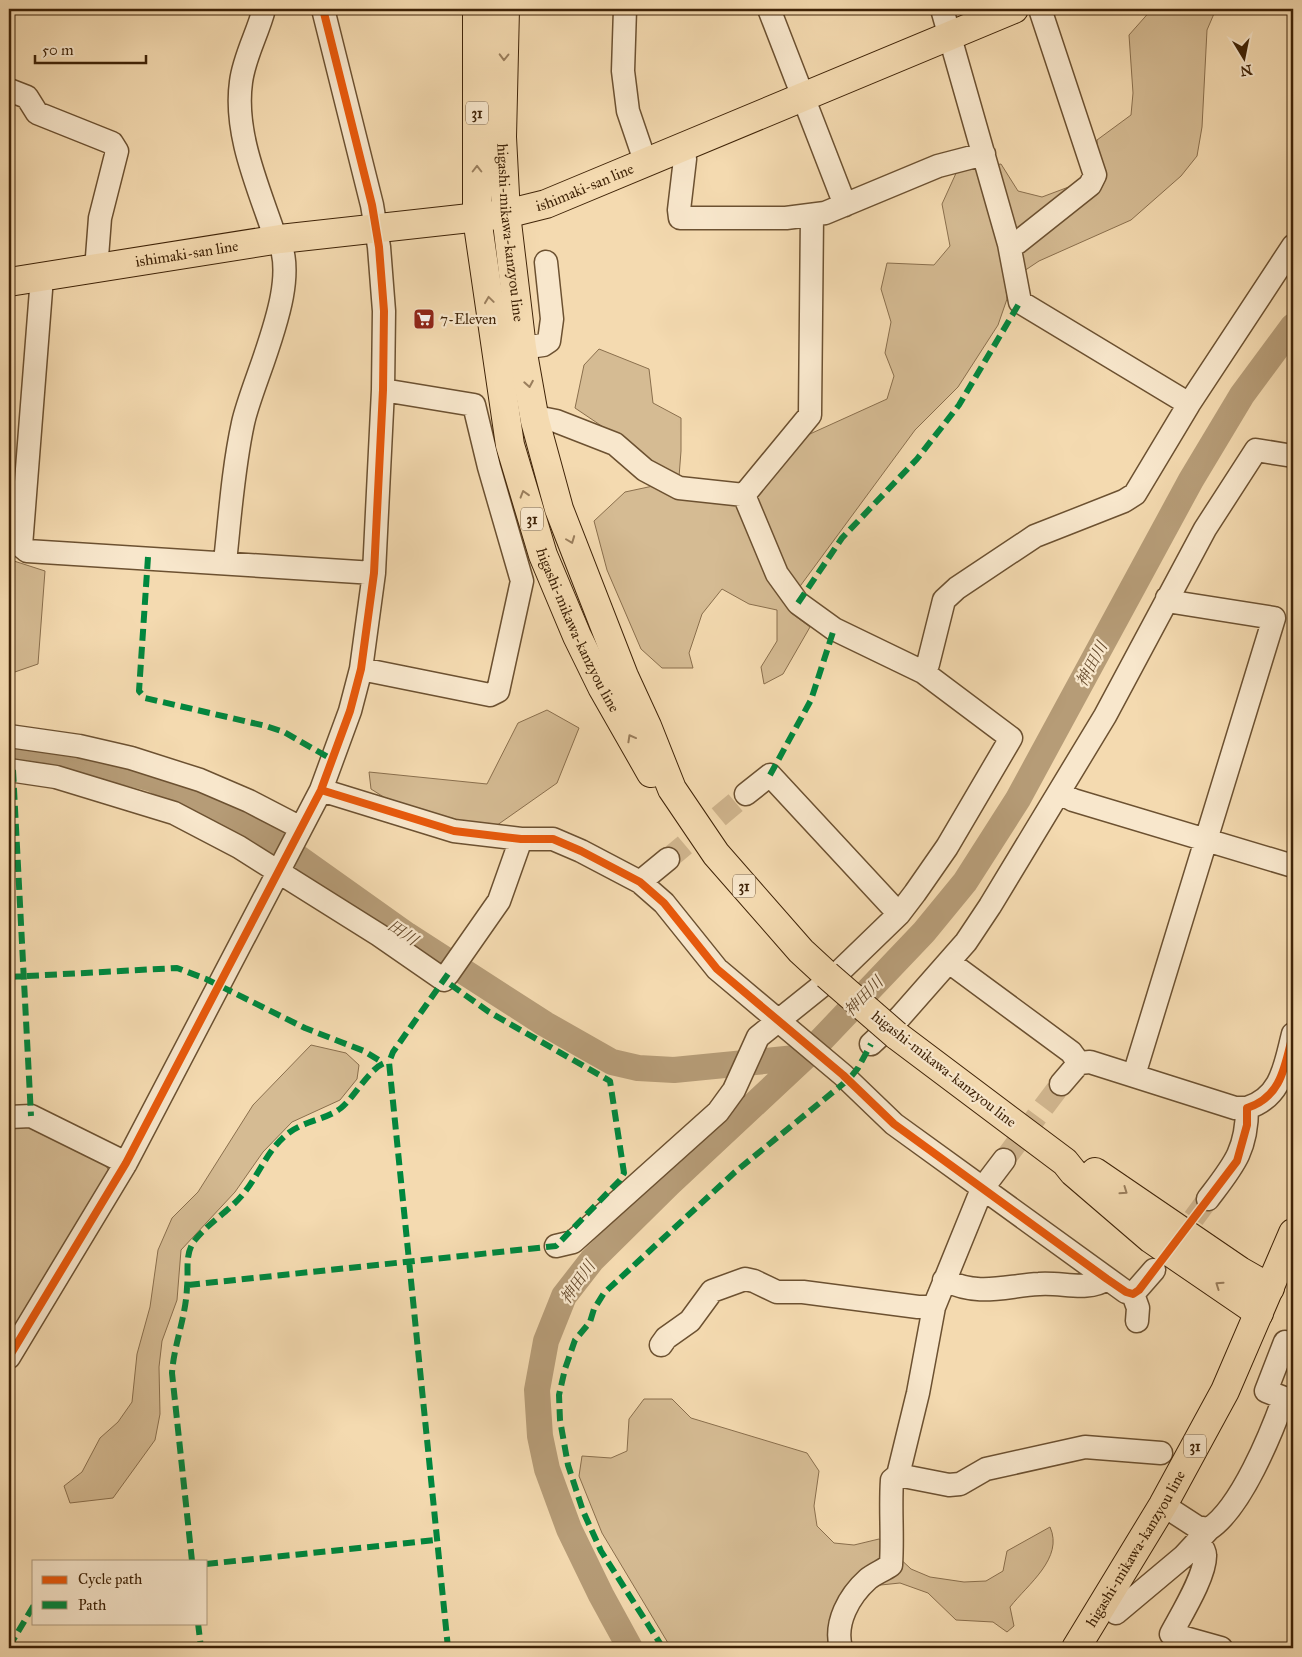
<svg xmlns="http://www.w3.org/2000/svg" width="1302" height="1657" viewBox="0 0 1302 1657" font-family="'IM FELL Great Primer','Noto Serif JP',serif">
<rect width="100%" height="100%" fill="#f4dab0"/>
<filter id="stains"><feTurbulence type="fractalNoise" baseFrequency=".004" numOctaves="4"/><feColorMatrix values="0 0 0 0 .2 0 0 0 0 .09 0 0 0 0 .02 0 0 0 .5 -.17"/></filter>
<radialGradient id="worn" r=".72"><stop offset=".6" stop-color="#630" stop-opacity="0"/><stop offset="1" stop-color="#630" stop-opacity=".3"/></radialGradient>
<path fill="#d5bb93" stroke="#8a6f4d" d="M1152 9H1216L1207 30 1202 127 1197 156 1181 176 1131 220 1039 261 1024 271 1005 274 1007 299 998 325 958 387 915 430 798 589 791 613 810 627 783 674 764 684 761 667 777 641V610L749 604 722 589 702 614 689 653 693 668H662L641 649 607 570 594 521 625 492 653 486 615 435 575 408 584 365 599 349 649 369 653 403 681 418V451L678 490 734 498 790 443 887 399 894 376 885 353 891 322 881 289 887 263 934 265 950 246 942 204 957 171 1001 164 1018 191 1042 197 1098 176 1097 140 1131 115 1133 93 1129 35Z
M9 549 14 561 45 571 38 664 9 674Z
M547 710 579 728 557 783 493 828 401 808 371 789 369 772 487 784 518 723Z
M311 1045 346 1053 359 1065 357 1079 340 1100 292 1122 263 1152 235 1192 181 1250 177 1300 162 1341 159 1367 160 1414 155 1440 113 1498 70 1503 64 1486 82 1472 100 1438 118 1422 132 1402 137 1354 150 1307 158 1250 172 1218 198 1192 253 1105Z
M30 1122 101 1158 111 1174 9 1343V1124Z
M644 1399H672L691 1418 807 1453 819 1471 814 1506 817 1526 834 1543 854 1545 879 1539 911 1569 930 1577 964 1582 986 1581 1003 1571 1007 1551 1050 1527C1064 1558 1028 1584 1010 1607L1014 1626 1007 1632 993 1622 956 1620 928 1593 900 1583 871 1586 830 1648H671L602 1533 579 1476 582 1456 611 1458 627 1451 629 1419Z"/>
<g fill="none" stroke-linecap="round" stroke-linejoin="round">
<path stroke="#b69c77" stroke-width="26" d="M9 751 98 765 152 779 258 829 407 935 545 1024 612 1062 638 1068 674 1070 805 1057
M630 1648 601 1595 569 1529 547 1469 540 1436 537 1390 546 1341 564 1296 592 1260 669 1184 805 1057 924 932 965 882 1018 799 1191 480 1242 395 1293 326"/>
<path stroke="#d0b58e" stroke-width="22" stroke-dasharray="22 11" stroke-linecap="butt" d="M668 859 746 794
M1004 1160 1061 1084
M1174 1245 1208 1199"/>
<g stroke="#6c5131" stroke-width="25">
<path id="minor" d="M625 9 623 71 628 111 645 161
M769 9 845 205
M942 9 1009 244 1020 302 1189 404
M9 90 27 97 37 113 112 143 117 151 100 218 96 270
M681 148 685 159 679 210 680 218H786L825 213 938 166 984 154
M1009 244 1017 243 1090 185 1095 175 1040 9
M38 279 41 290 21 546 27 551 374 573
M522 348 543 345 549 341 552 319 546 262
M535 421 546 419 556 421 615 444 645 470 679 488 744 495 810 415 812 215
M225 562C230 516 233 469 243 423 253 376 308 274 273 231 257 184 234 132 241 82 244 57 258 33 264 9
M361 669 490 695 498 691 522 581 489 467 474 405 383 390
M923 672 928 664 944 600 957 588 1035 536 1124 501 1135 494 1189 404 1293 246
M9 736 79 746 131 758 200 780 249 801 301 828
M9 770 56 777 174 813 239 847 379 935 444 980
M321 790 454 831 521 839H553L581 851 640 882 664 903 717 969 843 1075 894 1124 1126 1292 1133 1294 1154 1270
M1060 793 1073 800 1293 866
M746 794 770 775 899 914
M640 882 668 859
M949 962 1071 1052 1079 1063 1090 1062 1235 1108H1247
M448 974 499 901 521 839
M871 1044 900 1017 966 942 990 906 1105 716 1205 529 1256 450 1293 456
M1134 1075 1274 618 1173 602 1167 598
M1061 1084 1079 1063
M9 1117 31 1116 126 1163
M1208 1199C1233 1166 1247 1151 1247 1108 1282 1097 1285 1065 1293 1034
M556 1246 573 1242 718 1112 734 1090 758 1037 839 972 899 914 915 893 947 847 1011 738 923 672 834 629 798 603 777 574 744 495
M944 1280C980 1297 1004 1286 1039 1284 1063 1282 1087 1292 1107 1279
M1133 1294 1138 1308 1137 1321
M1285 1342 1266 1391 1284 1398 1293 1406
M661 1345 666 1338 690 1321 712 1291 745 1279 754 1281 777 1292H803L918 1307H934L982 1189 1004 1160
M9 1357 126 1163 321 790 350 711 361 669 374 573 383 390 384 311 379 247 372 205 323 9
M898 1475 949 1485 960 1484 986 1469 1085 1447 1161 1453
M1163 1505 1197 1527 1209 1529C1241 1508 1271 1434 1284 1398
M1198 1541C1201 1545 1205 1550 1205 1555 1206 1575 1181 1615 1171 1634L1221 1648
M1116 1613 1184 1556 1208 1530
M841 1648C834 1623 849 1596 868 1579 874 1574 884 1570 891 1565 893 1536 890 1508 892 1480L898 1475 918 1393 934 1307"/>
</g>
<g stroke="#3f2307" stroke-width="30">
<g id="major">
<path id="s1" d="M477 9V218L510 445 543 555 577 636 602 687 651 773"/>
<path id="s2" d="M505 9 502 137 506 214 522 348 535 421 559 509 624 676 647 726 672 789 716 854 801 951 827 975"/>
<path id="s3" d="M9 282 280 239 506 214 546 204 1014 9"/>
<path d="M896 1035 1065 1162 1073 1172 1151 1239 1259 1313"/>
<path d="M1095 1172 1240 1271 1270 1288"/>
<path id="s4" d="M1076 1648 1163 1505 1225 1391 1293 1233"/>
</g>
</g>
<path stroke="#3f2307" stroke-width="2.5" stroke-dasharray="4 2.5" stroke-linecap="butt" d="M1290 1324 1293 1312"/>
<use href="#minor" stroke="#f8e7cc" stroke-width="22"/>
<use href="#major" stroke="#f4dab0" stroke-width="28"/>
<g stroke="#3f2307" stroke-width="30" stroke-linecap="butt">
<path id="major-bridge" d="M827 975 896 1035"/>
</g>
<use href="#major-bridge" stroke="#f4dab0" stroke-width="28"/>
<path stroke="#00873e" stroke-width="6" stroke-dasharray="12 6" stroke-linecap="butt" d="M148 557 139 691 145 698 266 726 284 732 333 760
M798 603 842 538 917 459 959 405 1020 302
M13 770 31 1116
M770 775 811 700 834 629
M448 974 393 1052 389 1062 448 1648
M9 977 177 968 206 979 305 1028 364 1051 382 1062
M188 1285 556 1246 620 1180 624 1173 610 1081 489 1012 444 980
M192 1561 172 1373C174 1344 186 1317 187 1287 189 1271 184 1254 195 1240 210 1221 233 1209 247 1189 261 1170 270 1146 290 1132 305 1121 327 1119 341 1108 356 1096 372 1063 389 1062
M206 1564 436 1540
M198 1623 201 1648
M9 1647 34 1605
M663 1648 601 1551 583 1511 568 1465 560 1420 559 1395 565 1369 575 1340 590 1322 594 1309 604 1293 735 1172 849 1079 858 1068 871 1044"/>
<g stroke="#f8e7cc" stroke-width="11">
<path id="cycleway" d="M321 790 454 831 521 839H553L581 851 640 882 664 903 717 969 843 1075 894 1124 1107 1279 1126 1292 1133 1294 1139 1290 1237 1161 1247 1125V1108C1282 1097 1285 1065 1293 1034
M9 1357 126 1163 321 790 350 711 361 669 374 573 383 390 384 311 379 247 372 205 323 9"/>
</g>
<use href="#cycleway" stroke="#e8590c" stroke-width="8"/>
</g>
<defs><path id="oneway-chevron" d="M-2-3.5L2.5 0L-2 3.5" fill="none" stroke-width="1.6" stroke-linecap="round" stroke-linejoin="round" transform="scale(1.25)"/></defs>
<g stroke="#9a7e5c">
<use href="#oneway-chevron" transform="translate(504 57) rotate(91)"/>
<use href="#oneway-chevron" transform="translate(477 169) rotate(-90)"/>
<use href="#oneway-chevron" transform="translate(489 300) rotate(-98)"/>
<use href="#oneway-chevron" transform="translate(529 384) rotate(80)"/>
<use href="#oneway-chevron" transform="translate(524 494) rotate(-107)"/>
<use href="#oneway-chevron" transform="translate(571 540) rotate(69)"/>
<use href="#oneway-chevron" transform="translate(631 738) rotate(-119)"/>
<use href="#oneway-chevron" transform="translate(1124 1191) rotate(35)"/>
<use href="#oneway-chevron" transform="translate(1219 1285) rotate(-145)"/>
</g>
<defs>
<g id="supermarket-square" transform="scale(1.125)"><rect x="-9" y="-9" width="18" height="18" rx="4" fill="#8f2418" stroke="#f8e7cc"/><path d="M-6-5.5h2.5l.6 2H6L4.5 2H-2.5L-4.4-4H-6ZM-1.5 3.2a1.3 1.3 0 1 0 .1 0ZM3 3.2a1.3 1.3 0 1 0 .1 0Z" fill="#fff"/></g>
</defs>
<g fill-rule="evenodd">
<use href="#supermarket-square" x="424" y="319"/>
</g>
<g text-anchor="middle" stroke-width="4.5" stroke-linejoin="round" paint-order="stroke">
<g fill="#f8e7cc" stroke="#765e42" stroke-width="1">
<rect x="466" y="101.5" width="22" height="23" rx="4"/>
<rect x="521" y="507.5" width="22" height="23" rx="4"/>
<rect x="733" y="874.5" width="22" height="23" rx="4"/>
<rect x="1184" y="1434.5" width="22" height="23" rx="4"/>
</g>
<g font-size="14" font-weight="bold" fill="#3f2307">
<text x="477" y="118">31</text>
<text x="532" y="524">31</text>
<text x="744" y="891">31</text>
<text x="1195" y="1451">31</text>
</g>
<g font-size="15" fill="#3f2307" stroke="#f8e7cc">
<text dy="5" stroke="none"><textPath href="#s3" startOffset="585">ishimaki-san line</textPath></text>
<text dy="5" stroke="none"><textPath href="#s2" startOffset="224">higashi-mikawa-kanzyou line</textPath></text>
<text dy="5" stroke="none"><textPath href="#s3" startOffset="180">ishimaki-san line</textPath></text>
<text dy="5" stroke="none"><textPath href="#s1" startOffset="636">higashi-mikawa-kanzyou line</textPath></text>
<text transform="translate(944 1069) rotate(38)" y="5">higashi-mikawa-kanzyou line</text>
<text dy="5" stroke="none"><textPath href="#s4" startOffset="116">higashi-mikawa-kanzyou line</textPath></text>
</g>
<g font-size="15" fill="#3f2307" stroke="#f8e7cc" text-anchor="start">
<text x="440" y="324">7-Eleven</text>
</g>
<g font-size="16" font-style="italic" fill="#634729" stroke="#f8e7cc">
<text transform="translate(1091 664) rotate(-62)" y="6">神田川</text>
<text transform="translate(403 932) rotate(34)" y="6">田川</text>
<text transform="translate(863 996) rotate(-46)" y="6">神田川</text>
<text transform="translate(577 1282) rotate(-55)" y="6">神田川</text>
</g>
</g>
<rect width="1302" height="1657" fill="none" stroke="#f4dab0" stroke-width="30"/>
<rect x="10" y="10" width="1282" height="1637" fill="none" stroke="#3f2307" stroke-width="2.5"/>
<rect x="15" y="15" width="1272" height="1627" fill="none" stroke="#3f2307"/>
<rect x="32" y="1560" width="175" height="65" fill="#f8e7cc" stroke="#ae997d"/>
<rect x="42" y="1576" width="25" height="8" fill="#e8590c" stroke="#ae997d"/>
<text x="78" y="1584" font-size="15" fill="#3f2307">Cycle path</text>
<rect x="42" y="1601" width="25" height="8" fill="#00873e" stroke="#ae997d"/>
<text x="78" y="1610" font-size="15" fill="#3f2307">Path</text>
<g transform="translate(1244 58) rotate(170)" stroke="#f8e7cc" stroke-width="4" paint-order="stroke">
<path d="M0-4L9 19L0 12L-9 19Z" fill="#3f2307"/>
<text y="-8" font-size="14" font-weight="bold" text-anchor="middle" fill="#3f2307">N</text>
</g>
<path d="M35 55v8h111v-8" fill="none" stroke="#3f2307" stroke-width="2.5"/>
<text x="42" y="55" font-size="15" fill="#3f2307" stroke="#f8e7cc" stroke-width="4" paint-order="stroke">50 m</text>
<rect width="100%" height="100%" filter="url(#stains)"/>
<rect width="100%" height="100%" fill="url(#worn)"/>
</svg>
